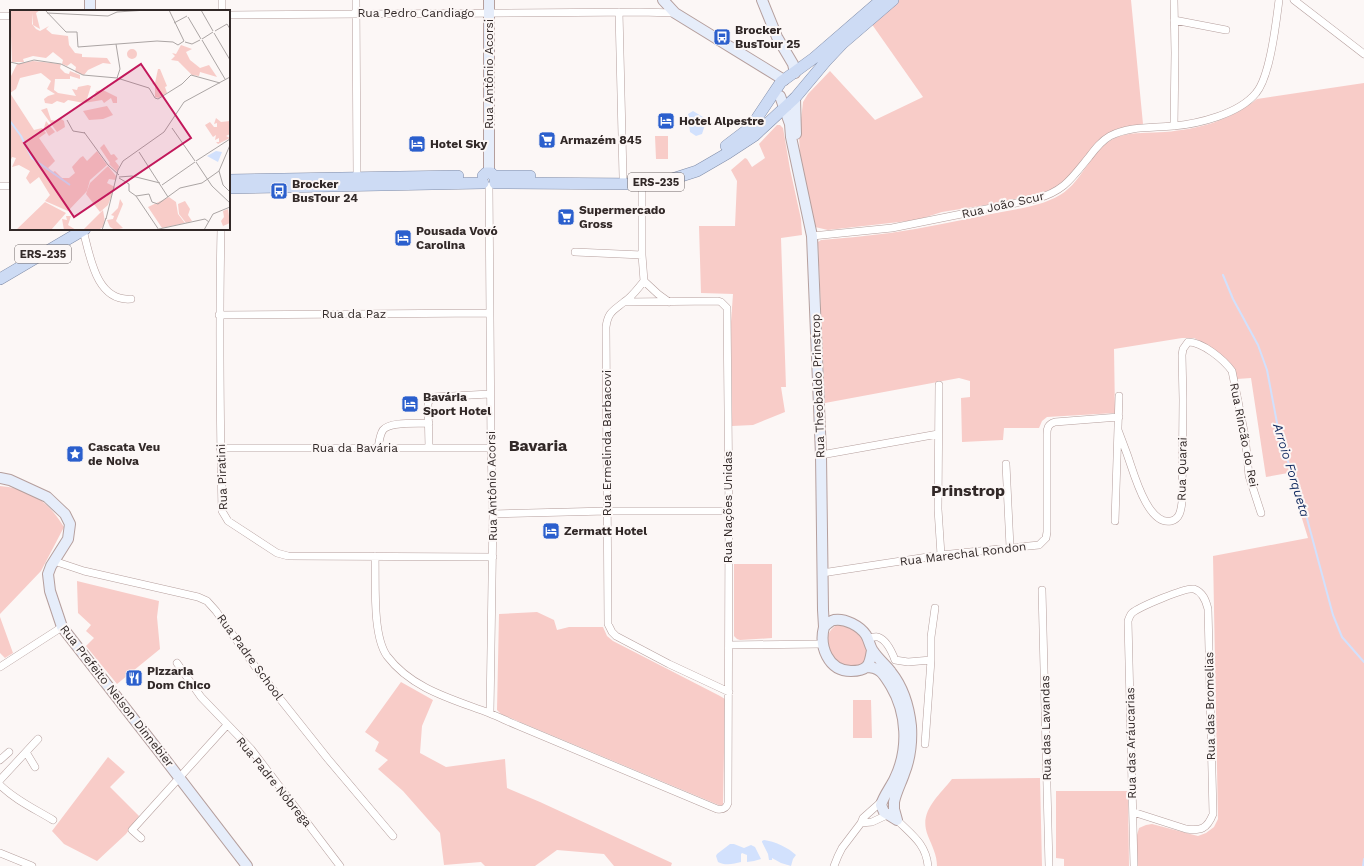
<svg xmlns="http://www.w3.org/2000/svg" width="1364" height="866" viewBox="0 0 1364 866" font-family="'Work Sans',sans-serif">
<rect width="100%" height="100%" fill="#fcf7f6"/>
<path fill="#f8ccc8" d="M899 0H1131L1143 124 1117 129 1095 144 1065 181 1051 190 1036 194 998 203 942 212 917 220 828 230 815 227 801 166 799 138 803 102 808 94 830 71 875 120 923 97 871 23Z
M1364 83V866H1137V835L1139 828 1146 825 1152 824 1198 836 1206 833 1214 827 1218 819 1213 556 1308 538 1288 473 1266 477 1251 378 1237 379 1234 369 1227 360 1204 343 1194 338H1182L1114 349 1115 413 1047 417 1042 421 1039 428H1004L1003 440 962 442 961 398 970 397V381L959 378 825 403 818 242 821 240C844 238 867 236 890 233 924 228 957 221 991 214 1014 209 1040 207 1060 195 1084 181 1092 145 1120 136 1134 132 1150 133 1165 132 1198 129 1230 121 1257 99Z
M777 125H780L783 128 790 169 801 219 802 235 781 238 786 387H781L785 412 753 425 732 426 731 322 733 294 701 293 699 226H735L737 181 731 170 745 158 747 159 752 167 765 158 759 144Z
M655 136H668V159H656Z
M0 486C31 489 48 501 64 527L41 571 0 614Z
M734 564H772V638L740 640 737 639 734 636Z
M77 581 159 601 157 617 160 649 117 684 86 646 94 638 86 631 91 625 78 613Z
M537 612 554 620 557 630 569 627H603L607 636 613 641 720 696 725 699 723 806H721L501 714 497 710 499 614Z
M0 617 13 653 5 658 0 653Z
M838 624 858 630 869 647 864 664 848 668C844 666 837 664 834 660 824 648 824 632 838 624Z
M401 682 433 700 422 726 420 753 446 767 505 759 507 788 540 802 672 863 671 866H614L604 854 557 850 535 866H485L481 862 444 865 440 833 403 791 378 769 388 760 375 751 379 742 365 732Z
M853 700H871L872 738H853Z
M108 757 125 772 110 787 139 816 126 834 97 861 64 844 52 831Z
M1040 778 1042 866H937C937 855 932 846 928 836 918 812 938 797 952 779Z
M1056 791H1128L1129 866H1064V859L1056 858Z"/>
<path fill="#d2e1fd" d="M693 111 703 117 706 122 702 134 696 136 690 132 688 114Z
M764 840C774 841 789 848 796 855L793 859 791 866 781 863 772 858V860H769L768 854 762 842V841Z
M730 844H734L744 848 751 845 755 847 761 859 754 861 747 862V855L742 853 741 854V862C734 864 725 866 718 862L716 856 717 854Z"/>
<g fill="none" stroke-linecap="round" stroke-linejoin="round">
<path stroke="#d2e1fd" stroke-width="2" d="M1223 275 1233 299 1258 345 1267 370 1281 444 1299 489 1333 615 1342 637 1364 662
M1363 866 1364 859"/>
<g stroke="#b59f9d" stroke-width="8">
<path id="street" d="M356 0 357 177
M1294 0 1364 54
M222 11V0
M619 12 623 177
M229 15 640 12 675 13
M0 16H11
M1174 20 1226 30
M1174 126 1175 53 1174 0
M642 184V255L644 281 658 294 669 302
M0 186H11
M489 186 491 448 493 514 490 713
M221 229C219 323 220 417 222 511L228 521 277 553 288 556 493 557
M83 230C90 256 96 302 131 299
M812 236 892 228 1036 199C1064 191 1071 179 1089 157 1095 149 1101 141 1110 136 1129 126 1152 128 1173 126 1198 124 1239 114 1256 93 1270 77 1276 23 1279 0
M575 252 642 255
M644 281C638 288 632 297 624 302 613 311 608 312 606 327L608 624 612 632 616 636 669 664 729 692
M219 315 489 313
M939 385 938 509 941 555
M1118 430C1121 438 1124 446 1127 454 1133 470 1147 526 1171 521 1180 519 1181 510 1182 502L1183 400 1182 355 1183 349 1188 342C1203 342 1224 360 1232 371L1245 436 1249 476 1261 513
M220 448H491
M378 448C379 442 380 434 383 430 390 421 418 424 429 423
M429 448 428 404 429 401 434 397 490 394
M821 455 938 434
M1006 464 1010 547
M493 514 607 511H729
M1115 521 1119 396
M375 556C376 582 372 635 387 656 412 689 452 699 489 713 499 717 509 722 519 726 585 754 651 782 717 809 723 810 726 809 728 803L729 511 727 308 721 302 718 301 625 302
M54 561 84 571 198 597 207 601 216 611 254 665 281 700 328 759 393 836
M822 573 941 555 1039 545 1046 538 1047 532V434C1047 428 1048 424 1055 422L1119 417
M1042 590 1049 866
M868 638C871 638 875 636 878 637 887 640 892 652 895 660L908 662 931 660 925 744
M729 645 822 644
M931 660V637L935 608
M177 663 201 697 251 749 340 866
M0 667 62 627
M26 752 35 767
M0 760 9 752
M0 780 38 739
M0 785C15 800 35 809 53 820
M1133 812 1186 829C1201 831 1207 829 1213 814L1208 609C1206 601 1203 592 1194 589 1186 587 1139 607 1132 613 1130 615 1129 618 1128 621L1134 866
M897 820C912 835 926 844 928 866
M861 823 872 822 887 815
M141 838 132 830 227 725
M0 853 32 866
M834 866 838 856 842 848 861 823 863 818 882 801"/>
</g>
<g stroke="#b59f9d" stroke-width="12">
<path id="secondary" d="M90 0V11
M663 0 675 13 784 80
M762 0 777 37 793 64 795 73
M780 96 790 124 791 137 812 236 821 455 823 610 824 627
M795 98 796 134
M489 172V0
M0 478 10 480 47 497 65 514 70 524 68 539 51 566 48 574 50 591 62 627 158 750 247 866
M872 650C871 656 870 664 866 667 862 671 855 671 851 671 828 671 819 646 824 627 827 624 830 621 834 620 845 618 860 626 866 635 869 640 870 647 873 651 878 659 886 665 891 672 903 687 909 707 911 726 912 742 910 759 904 774 901 783 896 792 894 802V809L897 820
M866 667C881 667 884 675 891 686 907 713 909 749 895 778 891 787 884 795 881 805L884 812 897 820"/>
</g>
<g stroke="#818da8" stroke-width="12">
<path id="primary" d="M726 146 751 127 781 82 814 58 881 0
M483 176 486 173H491L495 177V183
M494 176H530
M229 180 458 176
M495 183 642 184 669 180 697 171 728 153 754 136 795 98 826 61 843 43 893 0
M229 188 483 183
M0 279 85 229"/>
</g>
<use href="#street" stroke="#fff" stroke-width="7"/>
<use href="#secondary" stroke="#e6edfa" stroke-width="10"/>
<use href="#primary" stroke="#cddbf4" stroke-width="11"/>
</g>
<defs>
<g id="bus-square" transform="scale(0.9)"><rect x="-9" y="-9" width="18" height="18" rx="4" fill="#2b5fcd" stroke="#fcf7f6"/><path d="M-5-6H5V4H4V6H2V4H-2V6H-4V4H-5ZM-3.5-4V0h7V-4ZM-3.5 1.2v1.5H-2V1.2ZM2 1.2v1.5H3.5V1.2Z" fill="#fff"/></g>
<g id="hotel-square" transform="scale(0.9)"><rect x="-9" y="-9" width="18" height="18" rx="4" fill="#2b5fcd" stroke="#fcf7f6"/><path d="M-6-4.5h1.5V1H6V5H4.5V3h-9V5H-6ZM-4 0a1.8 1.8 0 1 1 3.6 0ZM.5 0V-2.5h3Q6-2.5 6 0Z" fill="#fff"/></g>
<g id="supermarket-square" transform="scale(0.9)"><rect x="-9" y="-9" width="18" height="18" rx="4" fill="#2b5fcd" stroke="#fcf7f6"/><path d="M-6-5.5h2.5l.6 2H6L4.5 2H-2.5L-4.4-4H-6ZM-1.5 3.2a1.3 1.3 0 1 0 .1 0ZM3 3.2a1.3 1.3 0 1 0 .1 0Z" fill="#fff"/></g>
<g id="sight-square" transform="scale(0.9)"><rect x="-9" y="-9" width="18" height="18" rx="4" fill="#2b5fcd" stroke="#fcf7f6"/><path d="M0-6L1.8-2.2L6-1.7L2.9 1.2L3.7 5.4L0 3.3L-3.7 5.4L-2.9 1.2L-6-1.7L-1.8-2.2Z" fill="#fff"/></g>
<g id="restaurant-square" transform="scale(0.9)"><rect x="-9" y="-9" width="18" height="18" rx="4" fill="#2b5fcd" stroke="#fcf7f6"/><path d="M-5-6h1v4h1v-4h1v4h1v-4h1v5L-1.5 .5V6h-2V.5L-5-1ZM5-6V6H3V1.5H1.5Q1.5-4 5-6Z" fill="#fff"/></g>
</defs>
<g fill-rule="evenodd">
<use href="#bus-square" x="722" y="37"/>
<use href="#hotel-square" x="666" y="121"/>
<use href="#supermarket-square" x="547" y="140"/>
<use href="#hotel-square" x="417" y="144"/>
<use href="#bus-square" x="279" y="191"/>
<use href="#supermarket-square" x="566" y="217"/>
<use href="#hotel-square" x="403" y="238"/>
<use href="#hotel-square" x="410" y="404"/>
<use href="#sight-square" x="75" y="454"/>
<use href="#hotel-square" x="551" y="531"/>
<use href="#restaurant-square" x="134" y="678"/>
</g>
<g text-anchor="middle" stroke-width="4" stroke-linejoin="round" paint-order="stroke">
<g fill="#fcf7f6" stroke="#6f6766" stroke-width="1">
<rect x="628" y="173" width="56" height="18" rx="3"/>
<rect x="15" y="245" width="56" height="18" rx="3"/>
</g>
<g font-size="11" font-weight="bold" fill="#322928">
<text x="656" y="186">ERS-235</text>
<text x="43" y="258">ERS-235</text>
</g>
<g font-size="12" fill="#322928" stroke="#fcf7f6">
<text x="416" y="17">Rua Pedro Candiago</text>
<text transform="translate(489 74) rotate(-90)" y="4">Rua Antônio Acorsi</text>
<text transform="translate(1003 205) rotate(-13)" y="4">Rua João Scur</text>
<text x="354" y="318">Rua da Paz</text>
<text transform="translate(818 386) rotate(-92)" y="4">Rua Theobaldo Prinstrop</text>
<text transform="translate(1244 435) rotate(79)" y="4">Rua Rincão do Rei</text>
<text transform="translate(607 443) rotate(-90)" y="4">Rua Ermelinda Barbacovi</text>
<text x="355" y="452">Rua da Bavária</text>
<text transform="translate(1182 469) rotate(-89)" y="4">Rua Quarai</text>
<text transform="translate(222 477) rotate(-92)" y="4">Rua Piratini</text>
<text transform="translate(492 486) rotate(-91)" y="4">Rua Antônio Acorsi</text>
<text transform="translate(728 507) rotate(-90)" y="4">Rua Nações Unidas</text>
<text transform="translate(963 554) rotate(-7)" y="4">Rua Marechal Rondon</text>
<text transform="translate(250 657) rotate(54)" y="4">Rua Padre School</text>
<text transform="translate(117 696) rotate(52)" y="4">Rua Prefeito Nelson Dinnebier</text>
<text transform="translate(1210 706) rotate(-91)" y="4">Rua das Bromelias</text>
<text transform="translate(1046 728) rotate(-91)" y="4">Rua das Lavandas</text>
<text transform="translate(1131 743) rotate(-91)" y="4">Rua das Aráucarias</text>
<text transform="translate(274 782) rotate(51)" y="4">Rua Padre Nóbrega</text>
</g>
<g font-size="12" font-weight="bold" fill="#322928" stroke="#fcf7f6" text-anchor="start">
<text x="735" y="34">Brocker<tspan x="735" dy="14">BusTour 25</tspan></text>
<text x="679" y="125">Hotel Alpestre</text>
<text x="560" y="144">Armazém 845</text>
<text x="430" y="148">Hotel Sky</text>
<text x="292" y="188">Brocker<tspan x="292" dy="14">BusTour 24</tspan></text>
<text x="579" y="214">Supermercado<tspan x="579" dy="14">Gross</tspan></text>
<text x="416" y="235">Pousada Vovó<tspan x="416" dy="14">Carolina</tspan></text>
<text x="423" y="401">Bavária<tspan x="423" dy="14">Sport Hotel</tspan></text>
<text x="88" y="451">Cascata Veu<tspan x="88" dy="14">de Noiva</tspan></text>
<text x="564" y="535">Zermatt Hotel</text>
<text x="147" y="675">Pizzaria<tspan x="147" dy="14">Dom Chico</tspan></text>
</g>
<g font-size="13" font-style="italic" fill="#132c61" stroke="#fcf7f6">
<text transform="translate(1292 470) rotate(73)" y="5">Arroio Forqueta</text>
</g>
<g font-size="16" font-weight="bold" fill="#322928" stroke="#fcf7f6">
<text x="538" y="451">Bavaria</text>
<text x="968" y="496">Prinstrop</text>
</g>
</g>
<g transform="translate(10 10)">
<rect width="220" height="220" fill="#fcf7f6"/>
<path d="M0 0H30L26 3 30 19 23 15 22 3V14L26 19 30 21 39 16 36 19 42 24 58 26 59 35 65 43 72 44V47L97 48 101 54 93 53 78 60 74 65 65 62 66 57 61 53 57 56 52 54 53 50 43 42 36 48 23 46 13 49 14 52H2ZM171 35 182 39 176 42 180 50 190 58 199 55 207 67 190 62 189 66 182 65 168 51 161 50 165 46 162 43 166 44ZM117 44a5 5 0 1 1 10 0a5 5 0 1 1-10 0ZM23 51 51 54 50 58 55 63 59 64 60 61 70 65V69L60 66V69H45L44 80 48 83 66 86 62 79 67 80 68 77 78 75 81 76 77 89 84 88 86 81 93 80 107 87V93H103L101 88 94 93 92 90 74 93 58 90 54 93 47 91 42 94 35 93 34 89 38 86 45 84 37 79 41 71 31 63 10 68 6 79 0 83 24 120 32 118 36 123 29 128 45 151 38 158 43 162 45 161 52 168H59L65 163 62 157 70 148 73 146 77 151 87 141 97 155 80 170 77 181 58 201 35 191 40 185 29 167 20 174 16 168 20 161 9 155 2 157 6 148 2 147 0 152V68L7 54ZM148 59H150L157 76 155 77 157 83 149 88 145 87V76L142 73H145ZM97 96 103 105 93 109 79 110 73 101ZM37 98 41 110 47 111 50 108 54 111 55 117 47 122 31 100ZM206 108 211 112 220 111V124L216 126 220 128 208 134 206 132H209V128L205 130 206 125 203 127 195 115 200 112 204 117H207V113L204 114ZM36 111 45 122 39 126 34 118ZM94 134 101 145 104 144 108 149 105 151 109 156 107 162 99 154 100 153 90 138ZM98 156 106 166V170L99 169 97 173 105 177 98 195 90 202 76 184 80 173ZM159 187 166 192 168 204 175 213 152 218 138 197ZM110 189 113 194 106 211 113 218 105 220 100 217 97 210 103 209 104 206 101 205 108 198ZM175 191 180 199 178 205 182 211 176 213 169 204 168 194ZM35 192 56 203 41 220H6ZM218 199 220 213 213 216 211 211 214 207 213 201ZM93 200 95 212 93 217 90 219 73 220ZM56 206H61L58 215 66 220H54L52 209 57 210Z" fill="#f8ccc8"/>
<path d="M206 141 212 142 208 152 197 146Z" fill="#d2e1fd"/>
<path fill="none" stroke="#d2e1fd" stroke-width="2" d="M0 111 11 126 22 148 60 175"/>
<path fill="none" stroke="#aba5a4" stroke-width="1" d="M35 0 56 22H67L68 37 147 31 163 32 168 35 174 31M159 0 174 31M191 0 203 21M37 3 98 6 107 2 137 0M178 7 191 29M164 13 177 6M205 21 217 14 220 19M204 23 220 50M192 29 203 22M192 30 215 69M175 32 182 34 190 30M106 34 110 59 107 68M0 52 9 54 24 50 51 54 73 65 107 68 139 78 145 88 148 89 172 74 181 65 210 73M57 110 63 121 75 123M162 118 185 151M74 122 98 155 109 165M220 135 209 161 213 175 220 182M129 142 158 187M186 151 220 129M186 152 202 176 220 193M109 167 122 166 150 173M109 168 119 174V181L126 186 149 220M152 175 185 152M126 186 139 184 142 192 148 194 170 178 192 173 209 161M96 209 108 160 113 151 154 122 174 92 220 67M149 219 195 209 199 212M92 220 96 208M194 220 203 204 220 197"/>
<path fill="#c2185b" fill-opacity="0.15" stroke="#c2185b" stroke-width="2" d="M131 54 181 128 64 207 14 133Z"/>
<rect width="220" height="220" fill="none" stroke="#322928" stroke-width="2"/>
</g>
</svg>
